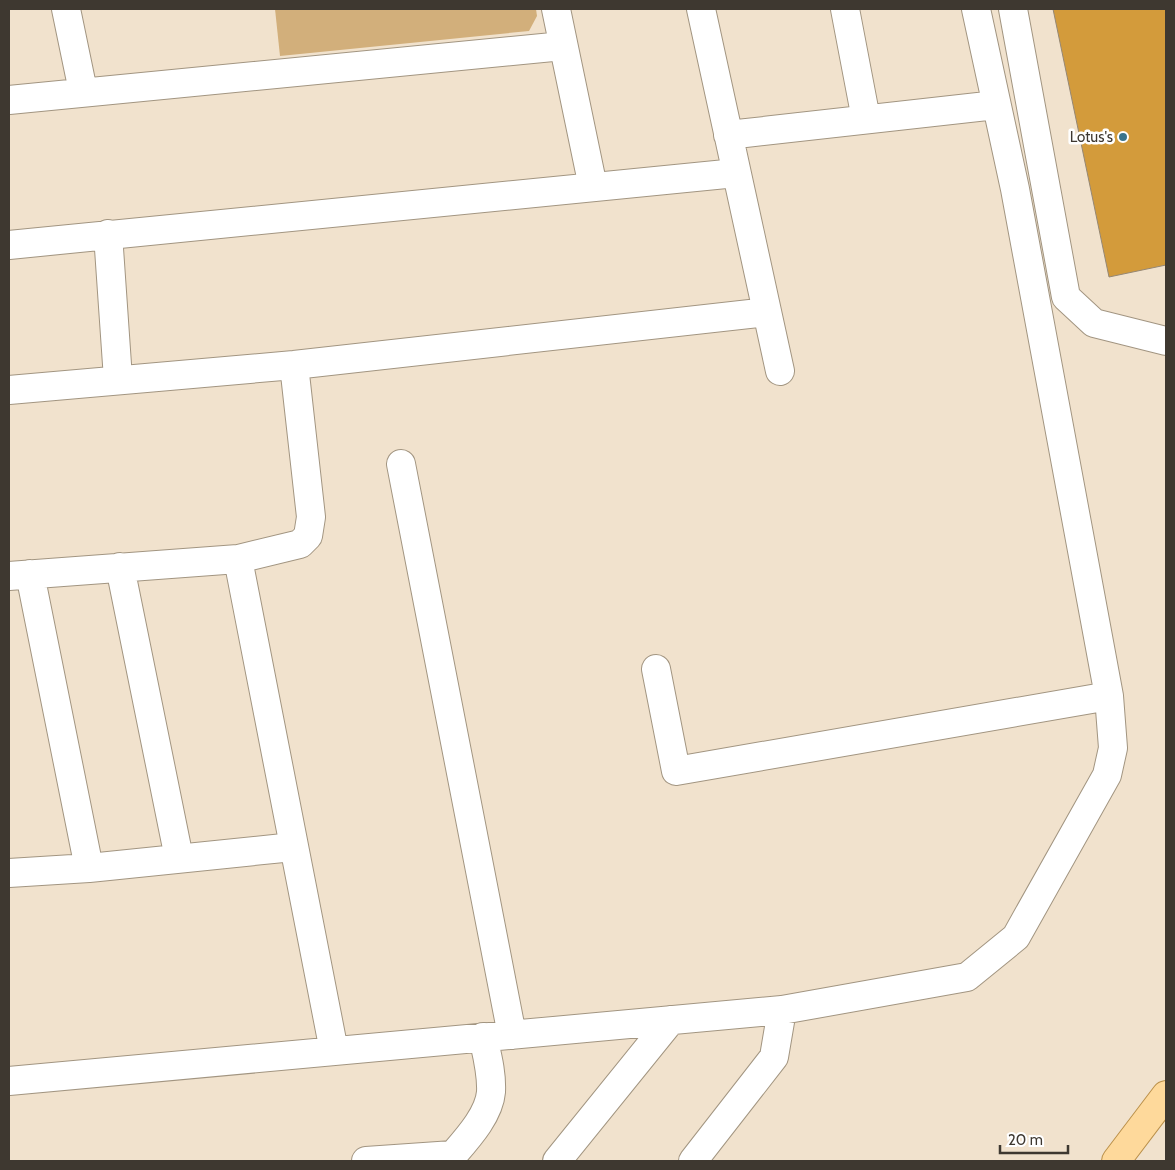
<svg xmlns="http://www.w3.org/2000/svg" width="1175" height="1170" viewBox="0 0 1175 1170" font-family="Cabin,sans-serif">
<rect width="100%" height="100%" fill="#f1e2cd"/>
<path fill="#d2af7b" d="M275 9H536L537 16 529 31 280 56Z"/>
<path fill="#d39b3b" stroke="#958774" d="M1053 9H1166V265L1109 277Z"/>
<g fill="none" stroke-linecap="round" stroke-linejoin="round">
<g stroke="#a29581" stroke-width="30">
<path id="minor" d="M66 9 83 91
M556 9 593 187
M701 9 780 371
M845 9 866 119
M1013 9 1066 297 1094 323 1166 341
M9 100 563 46
M728 135 996 105
M108 234 118 379
M9 245 736 173
M9 390 294 365 767 312
M401 464 512 1035
M238 559 334 1051
M120 567 179 858
M30 574 89 868
M9 576 238 559 300 544 308 536 311 517 294 365
M656 669 676 771 1109 696
M9 873 89 868 293 847
M9 1081 782 1010 967 977 1016 937 1107 775 1113 748 1109 696 1015 189 976 9
M366 1161 453 1155
M448 1161C463 1143 489 1117 491 1092 492 1073 487 1055 483 1037
M557 1161 671 1020
M693 1161 774 1057 782 1010"/>
</g>
<g stroke="#ba904a" stroke-width="30">
<path id="major" d="M1116 1161 1166 1095"/>
</g>
<use href="#minor" stroke="#fff" stroke-width="28"/>
<use href="#major" stroke="#fed99b" stroke-width="28"/>
</g>
<circle fill="#39748c" stroke="#fff" stroke-width="2" cx="1123" cy="137" r="5"/>
<g text-anchor="middle" stroke-width="5" stroke-linejoin="round" paint-order="stroke">
<g font-size="15" fill="#3e3830" stroke="#fff" text-anchor="end">
<text x="1113" y="142">Lotus's</text>
</g>
</g>
<rect width="1175" height="1170" fill="none" stroke="#3e3830" stroke-width="20"/>
<path d="M1000 1145v8h68v-8" fill="none" stroke="#3e3830" stroke-width="2.5"/>
<text x="1008" y="1145" font-size="15" fill="#3e3830" stroke="#ffffff" stroke-width="4" paint-order="stroke">20 m</text>
</svg>
